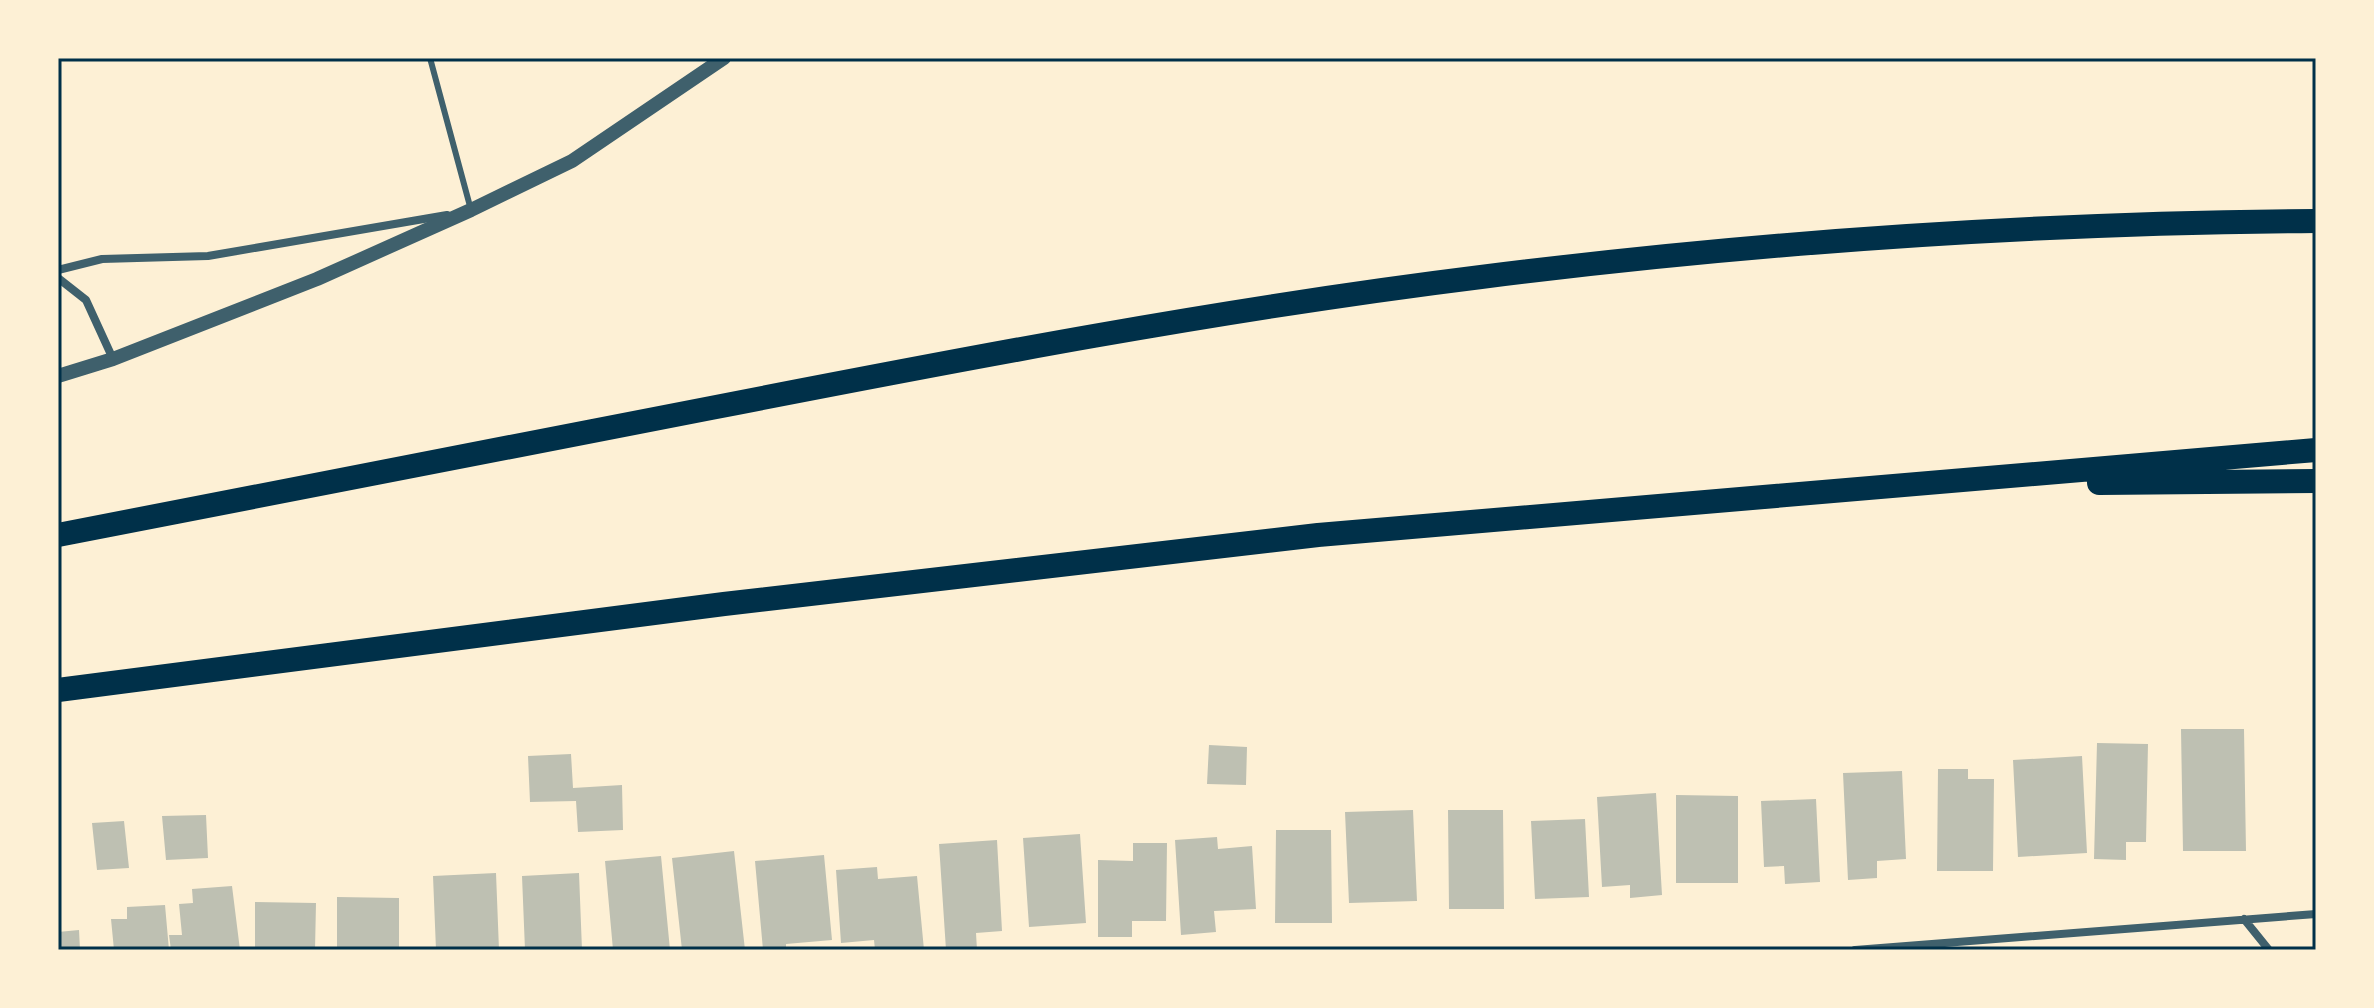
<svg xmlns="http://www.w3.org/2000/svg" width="2374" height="1008" viewBox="0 0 2374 1008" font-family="Barlow,sans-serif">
<rect width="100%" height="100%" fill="#fdf0d5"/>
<path fill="#bec0b2" d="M2181 729H2244L2246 851H2183Z
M2097 743 2148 744 2146 842H2126V860L2094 859Z
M1209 745 1247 747 1246 785 1207 784Z
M571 754 573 788 622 785 623 830 578 832 576 801 530 802 528 756Z
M2082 756 2087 853 2018 857 2013 760Z
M1938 769H1968V779H1994L1993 871H1937Z
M1902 771 1906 859 1877 861V878L1848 880 1843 773Z
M1656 793 1662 895 1630 898V885L1602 887 1597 797Z
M1676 795 1738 796V883H1676Z
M1816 799 1820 882 1785 884 1784 866 1764 867 1761 801Z
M1413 810 1417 901 1349 903 1345 812Z
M1448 810H1503L1504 909H1449Z
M206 815 208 858 166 860 162 816Z
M1585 819 1589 897 1535 899 1531 821Z
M124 821 129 868 97 870 92 823Z
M1276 830H1331L1332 923H1275Z
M1080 834 1086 923 1029 927 1023 838Z
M1217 837 1218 849 1252 846 1256 909 1214 911 1216 932 1181 935 1175 840Z
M997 840 1002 931 976 933 977 950H946L939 844Z
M1133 843H1167L1166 921H1132V937H1098V860L1133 861Z
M734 851 745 950H682L672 858Z
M824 855 832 940 786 944V950H763L755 861Z
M661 856 670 950H613L605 861Z
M877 867 878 879 917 876 924 950H875L874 940 841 943 836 870Z
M496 873 499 950H436L433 876Z
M579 873 582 950H525L522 876Z
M232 886 240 950H171L169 935H182L179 904 193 903 192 889Z
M337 897 399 898V950H337Z
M255 902 316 903 315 950H255Z
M165 905 169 950H114L111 919H127V907Z
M79 930 80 950H58V932Z"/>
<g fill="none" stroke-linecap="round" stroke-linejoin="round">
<path stroke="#3f606c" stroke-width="6" d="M430 58 471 210"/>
<path stroke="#3f606c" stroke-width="8" d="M58 270 102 259 208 256 447 215
M58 278 86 300 113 359
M2244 919 2269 950
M1855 950 2316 914"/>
<path stroke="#3f606c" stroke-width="14" d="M58 376 113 359 317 279 471 210 572 161 724 58"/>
<path stroke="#003049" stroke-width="24" d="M2099 483 2316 481
M58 535C276 492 494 450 711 408 967 358 1222 309 1481 277 1758 242 2036 223 2316 221
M58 690 724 604 1318 535 2316 450"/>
</g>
<rect width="2374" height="1008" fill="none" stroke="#fdf0d5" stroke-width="120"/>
<rect x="60" y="60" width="2254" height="888" fill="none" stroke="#003049" stroke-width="3"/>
</svg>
